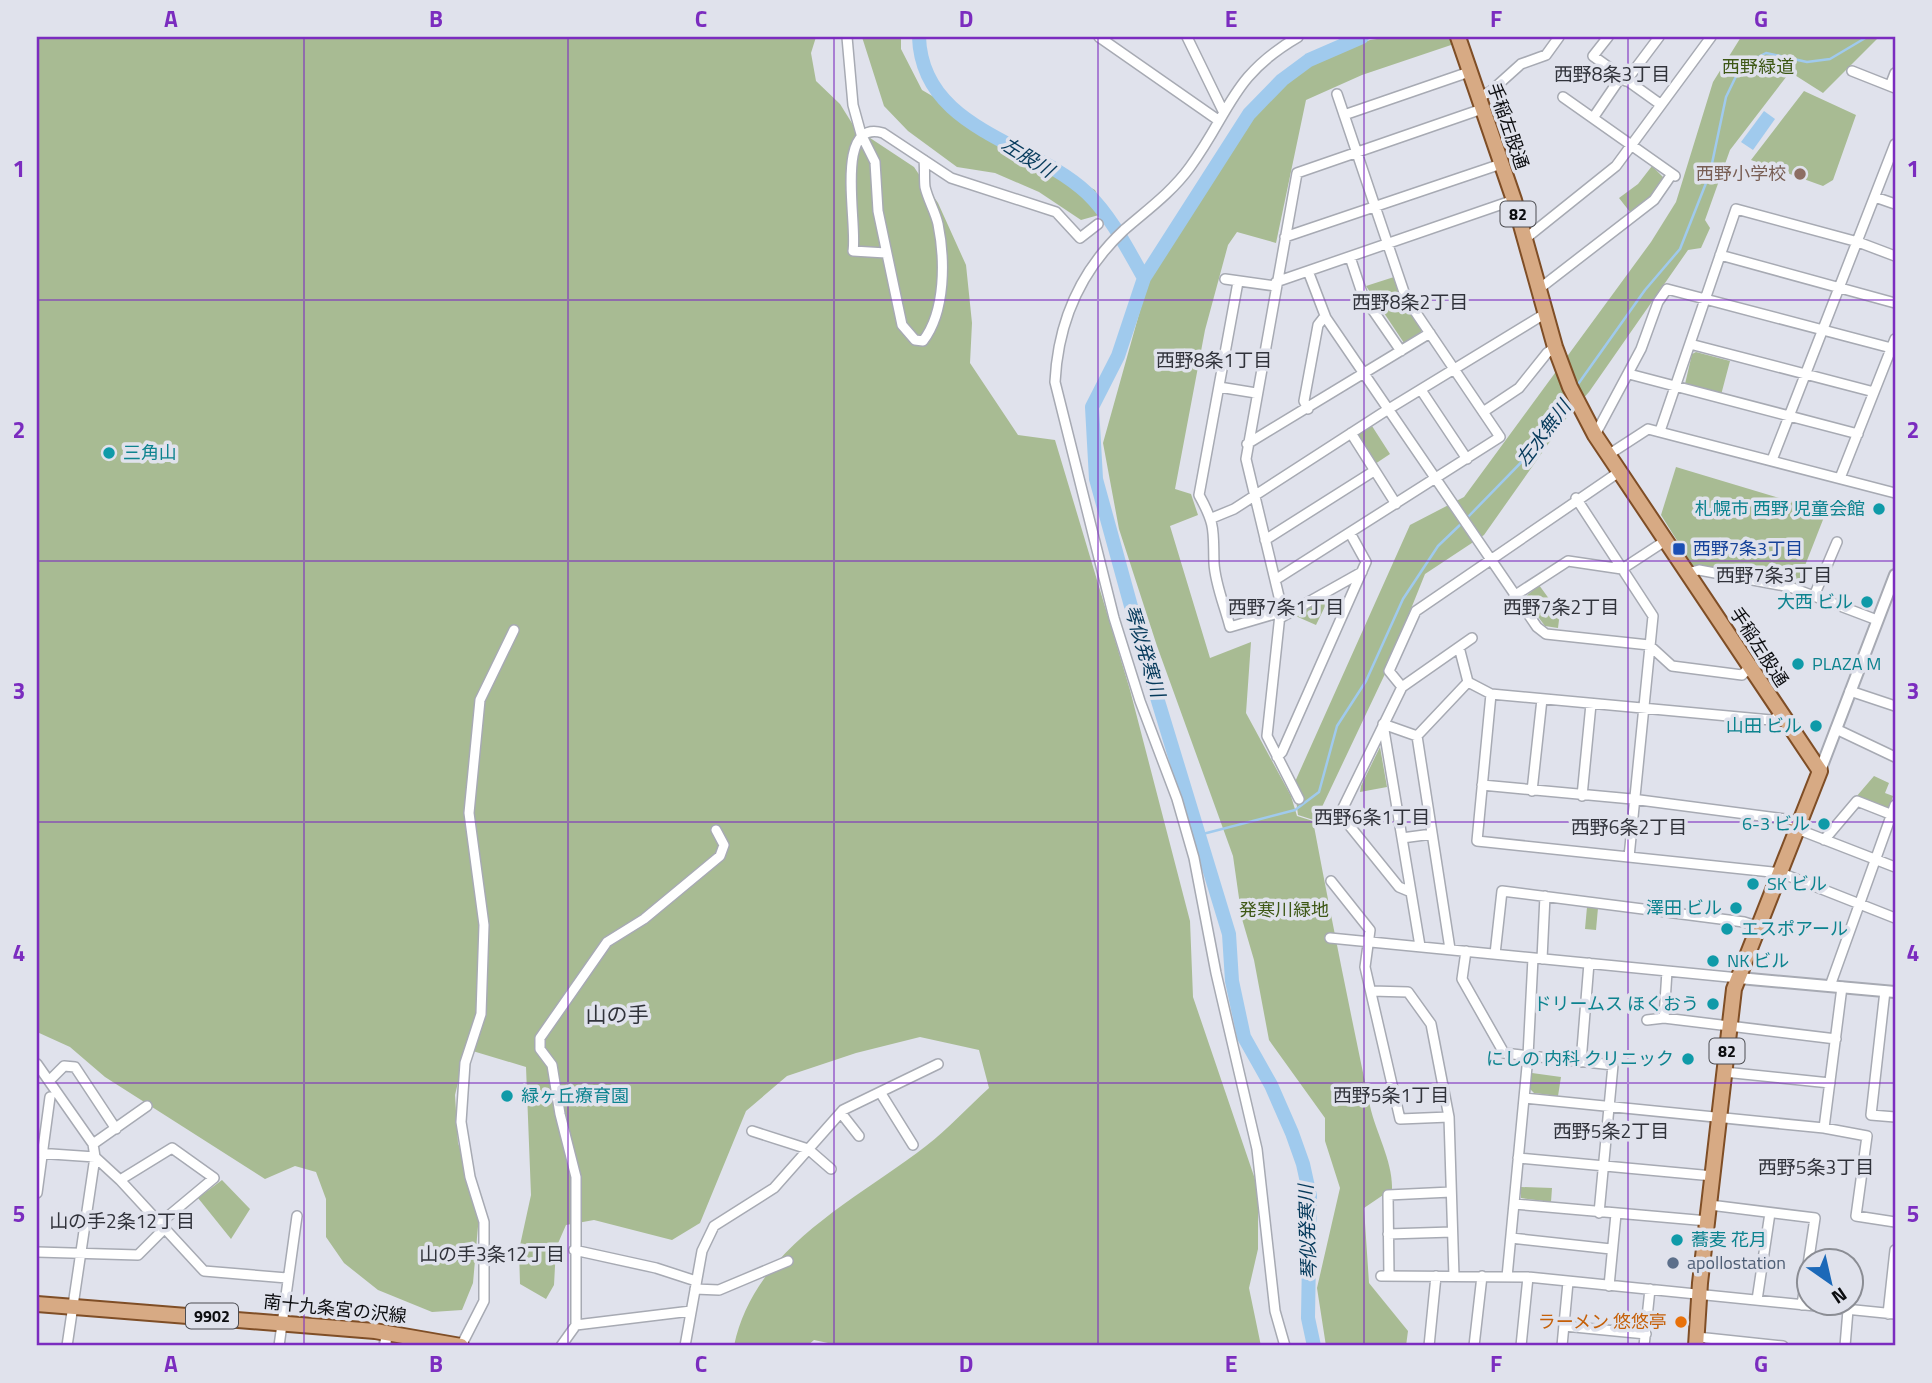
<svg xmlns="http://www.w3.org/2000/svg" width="1932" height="1383" viewBox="0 0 1932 1383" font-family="'Titillium Web','Noto Sans JP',sans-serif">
<rect width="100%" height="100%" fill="#e0e2ec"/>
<path fill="#a8bb93" d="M37 37H816L811 53 816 81 840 104 855 128 914 167 938 203 966 265 972 323 970 363 1018 435 1055 440 1130 690 1190 921 1193 997 1258 1188V1249L1249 1288 1261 1346H842L814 1340 807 1346H734C754 1248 853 1202 926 1146 948 1129 968 1107 989 1088L979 1050 920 1037 856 1053 787 1076 746 1111 700 1223 672 1240 594 1220 566 1225 556 1248 554 1285 546 1299 520 1284 519 1250 531 1195 526 1067 466 1049 455 1095 458 1143 480 1204 473 1283 462 1310 432 1312 378 1290 344 1263 326 1237V1199L316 1172 295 1166 265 1179 105 1077 70 1047 37 1032Z
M862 37H901V49L922 90 980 124 1014 153 1056 169 1095 190 1106 213 1081 220 1039 192 995 173 957 167 908 131 884 106Z
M1391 37H1450L1454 44 1362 75 1306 100 1276 243 1237 232 1228 245 1205 330 1175 489 1191 494 1198 515 1170 526 1210 658 1251 642 1246 713 1291 796 1297 816 1313 821C1331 917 1350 1011 1370 1106 1376 1133 1393 1162 1392 1189L1364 1208 1369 1283 1408 1331 1406 1346H1326L1317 1288 1340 1188 1325 1141V1118L1269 1040 1254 960 1242 919 1233 856 1157 646 1119 529 1103 443 1148 282 1250 118 1312 61 1370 40Z
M1741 37H1879L1823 93 1790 72 1730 150 1705 220 1710 228 1701 248 1688 250 1589 392 1570 413 1484 535 1425 574 1384 676 1322 807 1326 824 1298 815 1294 784 1410 525 1464 497 1651 242 1676 202 1713 82Z
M1804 91 1856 115 1833 180 1823 186 1751 160Z
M1652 166 1665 179 1652 196 1630 212 1619 198 1638 184Z
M1394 277 1401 299 1421 327V332L1404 343 1366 286Z
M1696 352 1730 361 1721 395 1685 384 1692 354Z
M1372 426 1390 454 1375 464 1358 435Z
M1676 467 1826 512 1797 586 1693 566 1661 515Z
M1539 585 1555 607 1562 596 1558 628 1545 626 1524 598Z
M1332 592 1316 625 1291 614Z
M1380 747 1387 787 1360 792 1361 786Z
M1874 776 1889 783 1885 793 1893 796 1889 809 1856 797Z
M1587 907 1598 908 1596 930 1585 929Z
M1532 1073 1561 1077 1558 1096 1534 1093 1530 1089Z
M222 1180 250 1209 231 1239 198 1198Z
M1521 1187 1552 1188 1551 1202 1521 1198Z"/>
<path fill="#a0caed" d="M1764 111 1775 119 1753 150 1741 142Z"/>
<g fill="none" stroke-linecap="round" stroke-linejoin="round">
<path stroke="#a0caed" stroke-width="2.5" d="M1576 387 1645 290 1680 249 1710 173 1726 97 1741 66 1766 53 1807 62 1830 59 1867 37
M1467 518 1539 444 1568 398
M1199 835 1295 810 1319 792 1337 726 1366 681 1403 599 1438 546 1462 523"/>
<path stroke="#a0caed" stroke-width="14" d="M919 37C922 130 1032 141 1087 193 1111 216 1128 250 1144 278
M1314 1346 1308 1318 1310 1196 1303 1164 1292 1133 1271 1085 1244 1037 1232 981 1229 934 1148 668 1096 479 1092 407 1118 356 1144 278 1249 114 1282 80 1309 60 1362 37"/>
<g stroke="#a7aab3" stroke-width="12">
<path id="minor" d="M847 37 853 105 861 134 875 162 878 211 902 325 915 340 923 341C946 311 945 259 938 224 935 211 928 200 925 187 924 179 925 169 924 160
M1099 37 1218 120
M1187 37 1223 111
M1608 37 1593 56 1660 104
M1852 71 1895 88
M1626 81 1659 37
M1890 86 1895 73
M1563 97 1675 176
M1478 98 1491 91 1521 64 1546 55 1559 37
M1344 115 1469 72
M1593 118 1621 77
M1875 197 1895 204
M1285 237 1501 164
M1525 239 1616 166 1711 37
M886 253 853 251C858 224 833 118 883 133L951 178 1056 212 1080 238 1098 224
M1720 255 1895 303
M1350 257 1363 296 1401 351
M1308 271 1326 318 1537 627 1546 634 1649 645 1672 666 1742 675 1749 668
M1225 279 1275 286
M1238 282 1199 495C1216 526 1213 530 1214 563 1215 584 1225 607 1230 627L1281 612
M1276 282 1514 200
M1539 289 1654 200 1672 174
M1690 344 1874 392
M1629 374 1858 434
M1219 387 1256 393
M1421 390 1467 459
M1308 409 1304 401 1318 325 1325 316
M1483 412 1519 388 1547 353 1555 347
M1660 431 1736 209 1858 242 1895 256
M1351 433 1396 504
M1595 435 1641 349 1658 302 1667 289 1895 349
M1247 444 1430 333
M1608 455 1648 429 1895 493
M1772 460 1895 144
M1840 478 1895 339
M1576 498 1653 616 1629 857
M1212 518 1234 509 1387 410 1546 313
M1265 540 1374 471
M1687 573 1699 570 1790 587 1877 620
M1275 580 1500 437 1406 298 1337 94
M1514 596 1568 561 1622 569 1665 541
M1814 596 1837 542
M1280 618 1362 572
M1459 647 1468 682 1491 694 1771 720 1780 716
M1402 687 1389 671 1416 611 1619 472
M1850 691 1895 706
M1491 694 1477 841 1781 873 1895 918
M1836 729 1895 757
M1417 736 1450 949
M1277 757 1282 752 1366 562 1350 533
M1482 785 1632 799 1800 821
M1532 791 1542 699
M1582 796 1591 704
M1299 799 1267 736 1281 605 1246 459 1297 173 1482 109
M1797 829 1895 867
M1402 838 1432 834
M1824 840 1857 801 1895 816
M1331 881 1370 930 1365 967 1400 1119 1449 1117
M1411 892 1399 887 1340 814 1402 687 1472 638
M1330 938 1739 978
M1420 946 1383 724 1417 736 1468 682
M1466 951 1462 979 1504 1053 1613 1065 1599 1213
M1495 954 1502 891 1744 922 1757 926
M1542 959 1545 896
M1830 986 1895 805
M1842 987 1824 1128 1867 1136 1856 1216 1895 1222
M1371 991 1408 992 1431 1024 1449 1117 1454 1276
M1885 991 1871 1115 1895 1117
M1664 1018 1667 971
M1647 1020 1664 1018 1836 1039
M1581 1062 1589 963
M37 1064 93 1144 95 1157 120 1180 204 1271 287 1278
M1724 1072 1830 1083
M49 1081 64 1066 75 1067 116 1129
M880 1092 913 1145
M1524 1098 1824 1128
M841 1113 859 1136
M752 1131 808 1149 831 1169
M93 1144 147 1106
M37 1153 95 1157 67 1346
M1518 1158 1713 1176
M120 1180 172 1148 214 1178 160 1223
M37 1193 50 1097
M1514 1204 1708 1221
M1710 1205 1815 1218 1802 1305
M1388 1234 1452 1232
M1511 1238 1611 1249
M574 1250 656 1268 696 1281
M37 1252 138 1255 165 1228
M1381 1276 1528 1277 1895 1314
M1389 1276 1388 1195 1451 1192
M1507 1277 1528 1056 1533 958
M1609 1286 1616 1214
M695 1289 719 1290 788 1261
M1757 1300 1770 1213
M1888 1314 1895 1250
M576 1325 691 1311
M1564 1326 1646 1334
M1697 1337 1783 1346
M279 1346 297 1216
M461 1346 484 1301V1222L470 1177 461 1122 465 1063 481 1014 484 925 469 813 480 700 514 630
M561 1346 576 1325V1177L560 1114 552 1065 540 1049V1038L607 942 644 919 720 856 724 845 716 830
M685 1346 702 1251 714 1226 774 1188 843 1110 938 1064
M1285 1346 1275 1311 1257 1149 1216 973 1194 858 1177 799 1140 701 1114 618 1055 382C1058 323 1080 271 1124 230 1147 210 1172 192 1190 167 1231 111 1231 76 1298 37
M1429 1346 1436 1276
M1474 1346 1482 1276
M1521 1346 1528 1277
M1562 1346 1568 1282
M1644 1346 1650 1289
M1845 1346 1848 1310"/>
</g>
<g stroke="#a7aab3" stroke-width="14">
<path id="tertiary" d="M1820 771 1895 575
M1739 978 1895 992
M385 1346 387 1332"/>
</g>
<g stroke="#7f4e26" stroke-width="18">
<path id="primary" d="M1458 37 1514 200 1555 347 1570 387 1595 435 1820 771 1734 989 1700 1283 1696 1346
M37 1304 375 1331 461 1346"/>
</g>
<use href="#minor" stroke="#fff" stroke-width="9"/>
<use href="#tertiary" stroke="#fff" stroke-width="10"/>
<use href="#primary" stroke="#d7aa84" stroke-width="14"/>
</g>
<path fill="none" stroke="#7b2cbf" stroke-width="2" stroke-opacity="0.55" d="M304 37V1346M568 37V1346M834 37V1346M1098 37V1346M1364 37V1346M1628 37V1346M37 300H1895M37 561H1895M37 822H1895M37 1083H1895"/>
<circle fill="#8d6e63" stroke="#e0e2ec" stroke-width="2.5" cx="1800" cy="174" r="7"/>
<g fill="#0f9aa8" stroke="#e0e2ec" stroke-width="2.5">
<circle cx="109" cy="453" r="7"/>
<circle cx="1879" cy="509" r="7"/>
<circle cx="1867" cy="602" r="7"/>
<circle cx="1798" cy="664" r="7"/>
<circle cx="1816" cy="726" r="7"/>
<circle cx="1824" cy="824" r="7"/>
<circle cx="1753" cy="884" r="7"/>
<circle cx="1736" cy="908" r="7"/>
<circle cx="1727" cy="929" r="7"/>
<circle cx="1713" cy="961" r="7"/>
<circle cx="1713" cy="1004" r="7"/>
<circle cx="1688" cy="1059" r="7"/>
<circle cx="507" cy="1096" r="7"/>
<circle cx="1677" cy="1240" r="7"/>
</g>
<rect fill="#1a4fb4" stroke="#e0e2ec" stroke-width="2.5" x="1672" y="542" width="14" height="14" rx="3.5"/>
<circle fill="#5c6f8a" stroke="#e0e2ec" stroke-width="2.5" cx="1673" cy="1263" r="7"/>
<circle fill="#e8710a" stroke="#e0e2ec" stroke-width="2.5" cx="1681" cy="1322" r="7"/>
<g text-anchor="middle" stroke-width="7" stroke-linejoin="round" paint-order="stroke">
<g fill="#e0e2ec" stroke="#4c4d52" stroke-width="2">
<rect x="1500.5" y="201.5" width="35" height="25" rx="5"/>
<rect x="1709.5" y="1038.5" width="35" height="25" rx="5"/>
<rect x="186" y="1303.5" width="52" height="25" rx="5"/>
</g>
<g font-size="16" font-weight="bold" fill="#0c0d10">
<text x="1518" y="220">82</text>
<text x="1727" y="1057">82</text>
<text x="212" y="1322">9902</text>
</g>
<g font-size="18" fill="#3d5715" stroke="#e0e2ec">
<text x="1758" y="73">西野緑道</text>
<text x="1284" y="916">発寒川緑地</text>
</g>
<g font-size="18" fill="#0c0d10" stroke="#e0e2ec">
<text transform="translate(1508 126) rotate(71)" y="6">手稲左股通</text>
<text transform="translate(1759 647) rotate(57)" y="6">手稲左股通</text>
<text transform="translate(335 1309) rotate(6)" y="6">南十九条宮の沢線</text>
</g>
<g font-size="18" fill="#785e54" stroke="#e0e2ec" text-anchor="end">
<text x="1786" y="180">西野小学校</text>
</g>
<g font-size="18" fill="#0d838f" stroke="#e0e2ec" text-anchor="start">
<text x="123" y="459">三角山</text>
<text x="1865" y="515" text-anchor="end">札幌市 西野 児童会館</text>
<text x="1853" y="608" text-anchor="end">大西 ビル</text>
<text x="1812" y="670">PLAZA M</text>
<text x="1802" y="732" text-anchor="end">山田 ビル</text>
<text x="1810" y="830" text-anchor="end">6-3 ビル</text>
<text x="1767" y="890">SK ビル</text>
<text x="1722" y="914" text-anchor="end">澤田 ビル</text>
<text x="1741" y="935">エスポアール</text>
<text x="1727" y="967">NK ビル</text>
<text x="1699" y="1010" text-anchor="end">ドリームス ほくおう</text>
<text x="1674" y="1065" text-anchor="end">にしの 内科 クリニック</text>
<text x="521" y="1102">緑ヶ丘療育園</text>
<text x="1691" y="1246">蕎麦 花月</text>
</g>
<g font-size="18" fill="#164399" stroke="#e0e2ec" text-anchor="start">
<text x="1693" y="555">西野7条3丁目</text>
</g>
<g font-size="18" fill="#4e5e75" stroke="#e0e2ec" text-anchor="start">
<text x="1687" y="1269">apollostation</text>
</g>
<g font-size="18" fill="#c56008" stroke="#e0e2ec" text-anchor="end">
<text x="1667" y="1328">ラーメン 悠悠亭</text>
</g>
<g font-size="19" fill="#31333b" stroke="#e0e2ec">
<text x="1612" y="81">西野8条3丁目</text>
<text x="1410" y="309">西野8条2丁目</text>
<text x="1214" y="367">西野8条1丁目</text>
<text x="1774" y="582">西野7条3丁目</text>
<text x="1286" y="614">西野7条1丁目</text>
<text x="1561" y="614">西野7条2丁目</text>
<text x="1372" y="824">西野6条1丁目</text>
<text x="1629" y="834">西野6条2丁目</text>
<text x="1391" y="1102">西野5条1丁目</text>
<text x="1611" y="1138">西野5条2丁目</text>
<text x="1816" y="1174">西野5条3丁目</text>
<text x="122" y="1228">山の手2条12丁目</text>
<text x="492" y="1261">山の手3条12丁目</text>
</g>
<g font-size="19" font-style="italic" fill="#063a5b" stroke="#e0e2ec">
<text transform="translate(1028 157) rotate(32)" y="7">左股川</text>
<text transform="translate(1543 433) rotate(-53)" y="7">左水無川</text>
<text transform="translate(1145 651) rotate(73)" y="7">琴似発寒川</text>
<text transform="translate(1307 1232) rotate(-92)" y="7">琴似発寒川</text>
</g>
<g font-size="21" fill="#31333b" stroke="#e0e2ec">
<text x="617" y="1022">山の手</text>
</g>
</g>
<rect width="1932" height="1383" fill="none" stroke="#e0e2ec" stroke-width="77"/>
<g transform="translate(1830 1282) rotate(146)"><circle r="33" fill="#e0e2ec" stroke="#8b8d94" stroke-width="2"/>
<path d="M0-5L12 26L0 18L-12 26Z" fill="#1c69b8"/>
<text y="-10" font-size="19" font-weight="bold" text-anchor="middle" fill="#0c0d10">N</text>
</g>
<rect x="38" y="38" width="1856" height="1306" fill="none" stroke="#7b2cbf" stroke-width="2.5"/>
<g font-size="23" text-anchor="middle" font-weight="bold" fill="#7b2cbf">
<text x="171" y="27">A</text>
<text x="436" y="27">B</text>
<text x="701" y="27">C</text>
<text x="966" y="27">D</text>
<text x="1231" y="27">E</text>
<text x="1496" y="27">F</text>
<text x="1761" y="27">G</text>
<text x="19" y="177">1</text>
<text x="1913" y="177">1</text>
<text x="19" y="438">2</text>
<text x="1913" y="438">2</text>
<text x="19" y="699">3</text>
<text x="1913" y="699">3</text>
<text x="19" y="961">4</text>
<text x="1913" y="961">4</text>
<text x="19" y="1222">5</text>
<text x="1913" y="1222">5</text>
<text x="171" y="1372">A</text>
<text x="436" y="1372">B</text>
<text x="701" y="1372">C</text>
<text x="966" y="1372">D</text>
<text x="1231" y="1372">E</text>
<text x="1496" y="1372">F</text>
<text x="1761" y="1372">G</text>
</g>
</svg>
